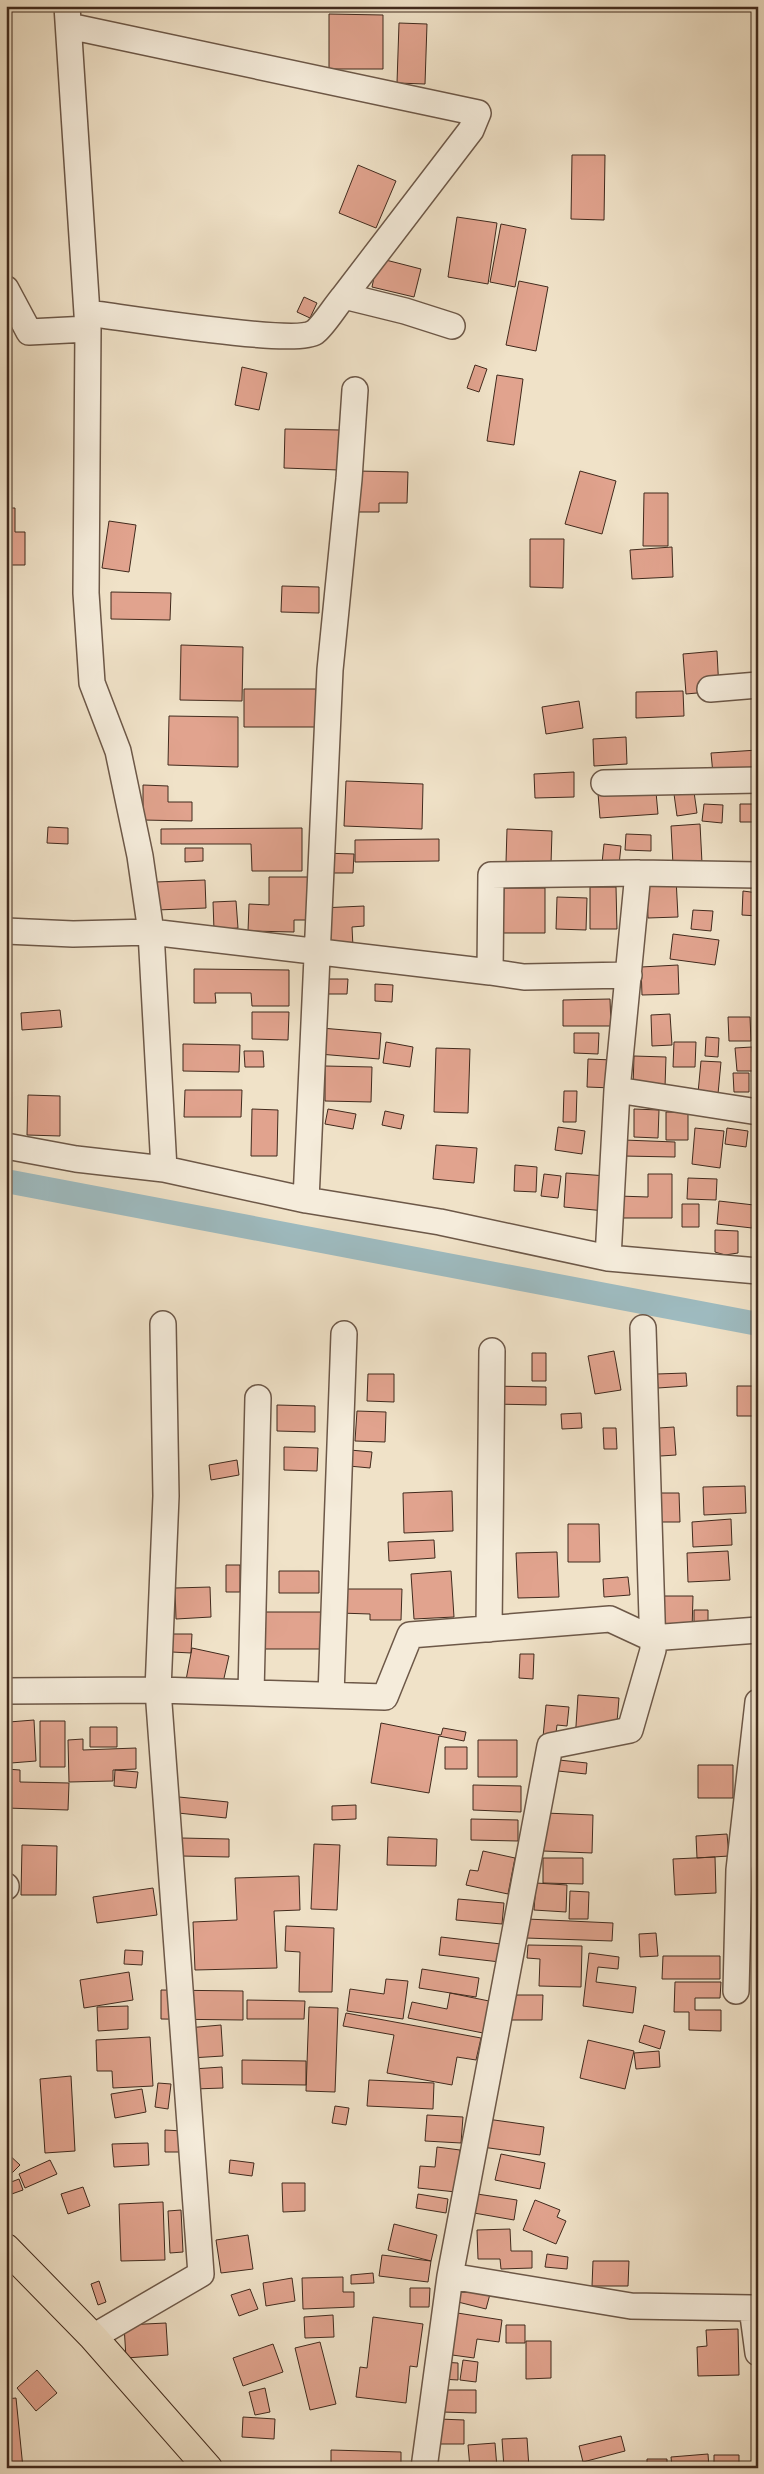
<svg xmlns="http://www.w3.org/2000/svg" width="764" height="2474" viewBox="0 0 764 2474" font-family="'IM FELL French Canon',serif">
<rect width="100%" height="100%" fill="#f0e2c8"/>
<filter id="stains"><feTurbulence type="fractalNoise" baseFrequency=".004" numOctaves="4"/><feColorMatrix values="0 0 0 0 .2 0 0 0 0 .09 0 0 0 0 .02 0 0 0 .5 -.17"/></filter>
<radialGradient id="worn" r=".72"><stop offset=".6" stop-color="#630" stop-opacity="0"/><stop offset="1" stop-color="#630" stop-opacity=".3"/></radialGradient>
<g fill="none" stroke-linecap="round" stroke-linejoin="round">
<path stroke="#9ebbc0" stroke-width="24" d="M6 1181 758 1324"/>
</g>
<path fill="#e1a38e" stroke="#412a1d" d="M329 14 383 15V69H329Z
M399 23 427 24 425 84 397 83Z
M572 155H605L604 220 571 219Z
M358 165 396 181 376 228 339 213Z
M457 217 497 223 488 284 448 277Z
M501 224 526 229 515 287 490 282Z
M378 258 421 269 414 297 372 287Z
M519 281 548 287 536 351 506 345Z
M304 297 317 303 310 318 297 312Z
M475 365 487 369 479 392 467 388Z
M242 367 267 373 259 410 235 405Z
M497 375 523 379 514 445 487 441Z
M285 429 340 430 339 470 284 468Z
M357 471 408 472 407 503H379V512H356Z
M580 471 616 481 602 534 565 524Z
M644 493H668V546H643Z
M6 508H15V532H25V565H6Z
M109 521 136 525 129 572 102 568Z
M530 539H564L563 588 530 587Z
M672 547 673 577 632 579 630 550Z
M282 586 319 587V613L281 612Z
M111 592 171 593 170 620 111 619Z
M181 645 243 647 242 701 180 700Z
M717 651 719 691 686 694 683 654Z
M244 689H316V727H244Z
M683 691 684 716 636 718V692Z
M579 701 583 728 546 734 542 707Z
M169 716 238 717V767L168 765Z
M626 737 627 764 594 766 593 739Z
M758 750V770L713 774 711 753Z
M574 772V797L535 798 534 774Z
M346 781 423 784 422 829 344 826Z
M143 785 168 786V802H192V821L143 820Z
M656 792 658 814 600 818 598 793Z
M694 792 697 813 677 816 674 794Z
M704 804 723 805 722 823 702 821Z
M740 804H758V822H740Z
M700 824 702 863 673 865 671 826Z
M48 827 68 828V844L47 843Z
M302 828V871H252L251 844H161V829Z
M507 829 552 831 551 864 506 862Z
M626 834 651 835V851L625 850Z
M439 839V861L355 862V840Z
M604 844 621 846 619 865 602 863Z
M185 848H203V861L185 862Z
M322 853 354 854 353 873H322Z
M269 877H309L308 920H294V932L248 931 249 904 269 905Z
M676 878 678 917 648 918 646 879Z
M205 880 206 908 157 910 156 882Z
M590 887H616L617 929H590Z
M504 888H545V933H503Z
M743 891 758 893V916L742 915Z
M557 897 587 898 586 930 556 929Z
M236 901 238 928 214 930 213 902Z
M364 906V926L352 927 353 947 323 962 321 908Z
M693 910 713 911 711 931 691 929Z
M673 934 719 940 715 965 670 959Z
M678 965 679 994 642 995 641 967Z
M194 969 289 970V1006H252L251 993H215L216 1003H194Z
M311 979H348L347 994H311Z
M375 984 393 985 392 1002 375 1001Z
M610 999 611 1026H563V1000Z
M60 1010 62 1027 22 1030 21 1013Z
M252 1012H289L288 1040 252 1039Z
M670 1014 672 1045 652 1046 651 1015Z
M728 1017H750L751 1041H729Z
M321 1028 381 1033 379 1059 319 1054Z
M574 1033H599L598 1054 574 1053Z
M706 1037 719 1038 718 1057 705 1056Z
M386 1042 413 1047 410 1067 383 1063Z
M674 1042H696L695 1067H673Z
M183 1044 240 1045 239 1072 183 1071Z
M752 1047 754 1071H737L735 1048Z
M436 1048 470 1049 468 1113 434 1112Z
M244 1051H263L264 1067H245Z
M634 1056 666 1057 665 1087H633Z
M588 1059 613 1060 612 1088 587 1087Z
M701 1061 721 1062 718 1094 698 1093Z
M325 1066 372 1067 371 1102 325 1101Z
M733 1073H749V1092H734Z
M185 1090H242L241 1117H184Z
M564 1091H577L576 1122H563Z
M28 1095 60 1096V1136L27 1135Z
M252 1109 278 1110 277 1156H251Z
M328 1109 356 1114 353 1129 325 1124Z
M634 1109 659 1110 658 1138 634 1137Z
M385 1111 404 1115 401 1129 382 1125Z
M666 1112H688V1140H666Z
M558 1127 585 1131 582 1154 555 1150Z
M695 1128 724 1131 720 1168 692 1164Z
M727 1128 748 1131 746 1147 725 1144Z
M624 1140 675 1142V1157L623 1156Z
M436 1145 477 1148 474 1183 433 1179Z
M515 1165 537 1167 536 1192 514 1191Z
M566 1173 607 1176 605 1211 564 1207Z
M544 1174 561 1176 558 1198 541 1196Z
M648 1174H672V1218H618V1196L648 1197Z
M688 1178 717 1179 716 1200 687 1199Z
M719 1201 754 1205 752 1228 717 1224Z
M682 1204H699V1227H682Z
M715 1230 738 1231V1253L725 1255 715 1252Z
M614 1351 621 1390 595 1394 588 1356Z
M532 1353H546V1381H532Z
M686 1373 687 1386 658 1388 657 1374Z
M368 1374H394V1402L367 1401Z
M490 1386 546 1387V1405L490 1404Z
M737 1386H758V1416H737Z
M277 1405 315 1406V1432L277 1431Z
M357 1411 386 1412 385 1442 355 1441Z
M581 1413 582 1428 562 1429 561 1414Z
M674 1427 676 1455 645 1457 644 1429Z
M603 1428H616L617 1449H604Z
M284 1447 318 1448 317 1471 284 1470Z
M350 1450 372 1452 370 1468 349 1466Z
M237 1460 239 1475 211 1480 209 1465Z
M745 1486 746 1513 704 1515 703 1487Z
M452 1491 453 1531 404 1533 403 1493Z
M651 1493H679L680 1522H651Z
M731 1519 732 1545 693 1547 692 1522Z
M568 1524H599L600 1562H568Z
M434 1540 435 1558 389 1561 388 1542Z
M728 1551 730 1580 688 1582 687 1553Z
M557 1552 559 1597 518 1598 516 1553Z
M226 1565H240V1592H226Z
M279 1571H319V1593H279Z
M451 1571 454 1617 414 1619 411 1574Z
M628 1577 630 1595 604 1597 603 1579Z
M210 1587 211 1617 176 1619 175 1588Z
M339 1589H402L401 1620H370V1614L339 1613Z
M648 1596H693L692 1631H647Z
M694 1610H708V1637H694Z
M259 1612H323V1649H259Z
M173 1634H192L191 1653 172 1652Z
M192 1648 229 1656 222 1687 186 1680Z
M520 1654H534L533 1679 519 1678Z
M578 1695 619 1698 617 1722 575 1741Z
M546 1705 569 1707 567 1726 557 1725 554 1749 542 1748Z
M34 1720 36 1761 11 1763 9 1722Z
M40 1721H65V1767H40Z
M381 1723 441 1735 443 1728 466 1732 464 1741 439 1736 429 1793 371 1783Z
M90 1727H117V1747H90Z
M83 1739V1750L136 1748V1769L113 1770V1781L69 1782 68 1740Z
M478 1740H517V1777H478Z
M445 1747H467V1769H445Z
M559 1760 587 1763 586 1774 558 1771Z
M698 1765H733V1798H698Z
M6 1769 20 1770V1782L69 1783 68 1810 6 1808Z
M115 1770 138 1772 136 1788 114 1786Z
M473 1785 521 1786V1812L473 1810Z
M179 1797 228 1802 226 1818 178 1813Z
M356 1805V1819L332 1820V1806Z
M545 1813 593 1815 592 1853 543 1851Z
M471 1819 518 1820V1841L471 1840Z
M727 1834 729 1856 697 1858 696 1836Z
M388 1837 437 1839 436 1866 387 1865Z
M181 1838 229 1839V1857L181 1856Z
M314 1844 340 1845 337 1910 311 1909Z
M22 1845 57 1846 56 1895H21Z
M483 1851 515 1858 508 1894 466 1885 470 1870 478 1871Z
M715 1857 716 1893 675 1895 673 1859Z
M543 1858H583V1884L543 1883Z
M299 1876 300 1910 274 1911 277 1968 195 1970 193 1922 237 1920 235 1878Z
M536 1883 567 1885 566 1912 534 1910Z
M153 1888 157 1915 97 1923 93 1897Z
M570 1891 589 1892 588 1919H569Z
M458 1899 504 1903 502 1924 456 1920Z
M527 1919 613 1923 612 1941 526 1938Z
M286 1926 334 1928 332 1992H299L300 1952 285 1951Z
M656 1933 658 1956 640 1957 639 1934Z
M441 1937 501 1944 500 1962 439 1955Z
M528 1945 582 1946 581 1987 539 1986 540 1959 527 1958Z
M125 1950 143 1951 142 1965 124 1964Z
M589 1953 619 1957 618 1969 598 1967 596 1982 636 1987 633 2013 583 2006Z
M663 1956H720V1979H662Z
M422 1969 479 1978 476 1997 419 1988Z
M129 1972 133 2000 84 2008 80 1980Z
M386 1979 408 1981 403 2019 347 2011 350 1989 384 1994Z
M675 1982H721L720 1998H695V2010H721V2031L689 2030V2012H674Z
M161 1990 243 1991V2020L161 2019Z
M450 1993 489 2001 483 2033 408 2018 412 2002 447 2009Z
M503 1995H543L542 2020H502Z
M247 2000 305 2001 304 2019H247Z
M128 2006V2029L98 2031 97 2007Z
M309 2007 338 2008 335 2092 306 2091Z
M346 2013 481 2038 476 2060 457 2057 452 2085 387 2073 394 2035 343 2026Z
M221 2025 223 2056 190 2058 187 2028Z
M644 2025 665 2031 660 2049 639 2042Z
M150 2037 153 2086 113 2088 112 2071H97L96 2040Z
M588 2040 634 2051 625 2089 580 2078Z
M659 2051 660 2067 636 2069 634 2053Z
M242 2060 306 2061V2085L242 2084Z
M222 2067 223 2088 194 2089 193 2069Z
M71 2076 75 2151 45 2153 40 2079Z
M369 2080 434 2083 433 2109 367 2106Z
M158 2083 171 2084 168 2109 155 2107Z
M142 2089 146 2112 115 2118 111 2094Z
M335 2106 349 2108 346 2125 332 2123Z
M427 2115 463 2117 461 2143 425 2141Z
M487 2119 544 2127 540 2155 482 2147Z
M165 2130 183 2131V2152H165Z
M148 2143 149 2165 114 2167 112 2144Z
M437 2147 460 2150 456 2192 418 2188 420 2166 435 2167Z
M6 2152 20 2165 9 2176 6 2173Z
M501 2154 545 2163 540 2189 495 2180Z
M50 2160 57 2174 25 2188 19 2174Z
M230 2160 254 2163 252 2176 229 2173Z
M19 2179 23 2190 6 2196V2184Z
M282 2183H305V2211L283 2212Z
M83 2187 90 2206 68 2214 61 2194Z
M418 2194 448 2199 446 2213 416 2208Z
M477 2194 517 2200 514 2220 474 2213Z
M535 2200 560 2210 557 2217 566 2221 556 2244 523 2230Z
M163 2202 165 2260 121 2261 119 2204Z
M181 2210 183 2252 170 2253 168 2211Z
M394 2224 437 2235 431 2261 388 2250Z
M510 2229 511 2251H532V2268L501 2269 500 2259H478L477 2230Z
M248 2235 253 2269 221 2273 216 2240Z
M547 2254 568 2257 567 2269 545 2267Z
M382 2255 431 2261 428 2282 379 2276Z
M593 2261H629L628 2286H592Z
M373 2273 374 2283 351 2284V2275Z
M343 2277V2292H354V2307L303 2309 302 2278Z
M292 2278 295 2301 266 2306 263 2283Z
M99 2281 106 2302 98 2305 91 2284Z
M462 2287 490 2294 486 2309 458 2302Z
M410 2288H430L429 2307H410Z
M250 2289 258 2309 239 2316 231 2295Z
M451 2312 502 2320 499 2342 477 2339 474 2358 445 2354Z
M333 2315 334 2337 305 2338 304 2317Z
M373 2317 423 2324 417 2367 410 2366 406 2403 356 2397 360 2367 367 2368Z
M166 2323 168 2355 126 2358 124 2325Z
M506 2325H525V2343H506Z
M738 2329 739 2375 698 2376 697 2347 707 2346 706 2330Z
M526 2341H551V2378L526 2379Z
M320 2342 336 2404 310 2410 295 2348Z
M273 2344 283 2372 243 2386 233 2358Z
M463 2360 478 2362 476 2382 460 2380Z
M441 2362 458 2363V2380L441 2379Z
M37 2370 57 2393 36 2411 17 2388Z
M265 2388 270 2412 255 2415 249 2392Z
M442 2390H476V2413L442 2412Z
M16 2398 23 2468H6V2399Z
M243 2417 275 2419 274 2439 242 2437Z
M439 2419 464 2420V2444H439Z
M621 2436 625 2451 583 2462 579 2446Z
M527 2438 529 2468H504L502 2439Z
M495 2443 497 2468H470L468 2445Z
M331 2450 401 2452V2468H331Z
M708 2454 709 2468H672L671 2457Z
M714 2455H739V2468H714Z
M647 2459H667V2468H647Z"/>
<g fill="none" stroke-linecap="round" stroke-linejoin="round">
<g stroke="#6d5848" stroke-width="28">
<path id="minor" d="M67 6 88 329 86 593 92 683 118 751 140 856 151 932 164 1169
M69 26 478 113 471 130 344 296
M6 289 29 332 88 329
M87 313C121 317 295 346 315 332 324 325 336 305 344 296L405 311 452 326
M710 689 758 685
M604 783 758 780
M6 931 73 934 151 932 490 972 491 875 638 873 758 875
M490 972 524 977 629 975
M617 1090 758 1112
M6 1146 76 1159 164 1169 306 1200 440 1222 608 1258 758 1271
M306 1200 330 670 349 479 355 390
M608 1258 617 1090 638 873
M489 1629 492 1351
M6 1691 158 1690 166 1496 163 1324
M251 1693 258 1398
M331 1695 344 1334
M6 1886V1887
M736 1991 739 1870 758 1702
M450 2276 631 2306 752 2308
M758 2307 752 2308 758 2353
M93 2337 201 2274 158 1690 385 1697 410 1635 610 1619 651 1638 758 1630
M424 2468 450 2276 550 1746 630 1730 653 1650 643 1328"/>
</g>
<g stroke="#412a1d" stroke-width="30">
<path id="major" d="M6 2248 93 2337 208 2468"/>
</g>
<use href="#minor" stroke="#f5ecdb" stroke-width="25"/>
<use href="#major" stroke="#f0e2c8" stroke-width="28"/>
</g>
<rect width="764" height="2474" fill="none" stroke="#f0e2c8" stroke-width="25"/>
<rect x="8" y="8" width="749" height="2459" fill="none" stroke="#412a1d" stroke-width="2.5"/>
<rect x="12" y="12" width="739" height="2449" fill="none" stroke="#412a1d"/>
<rect width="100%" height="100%" filter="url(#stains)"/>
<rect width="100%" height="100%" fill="url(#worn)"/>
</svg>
